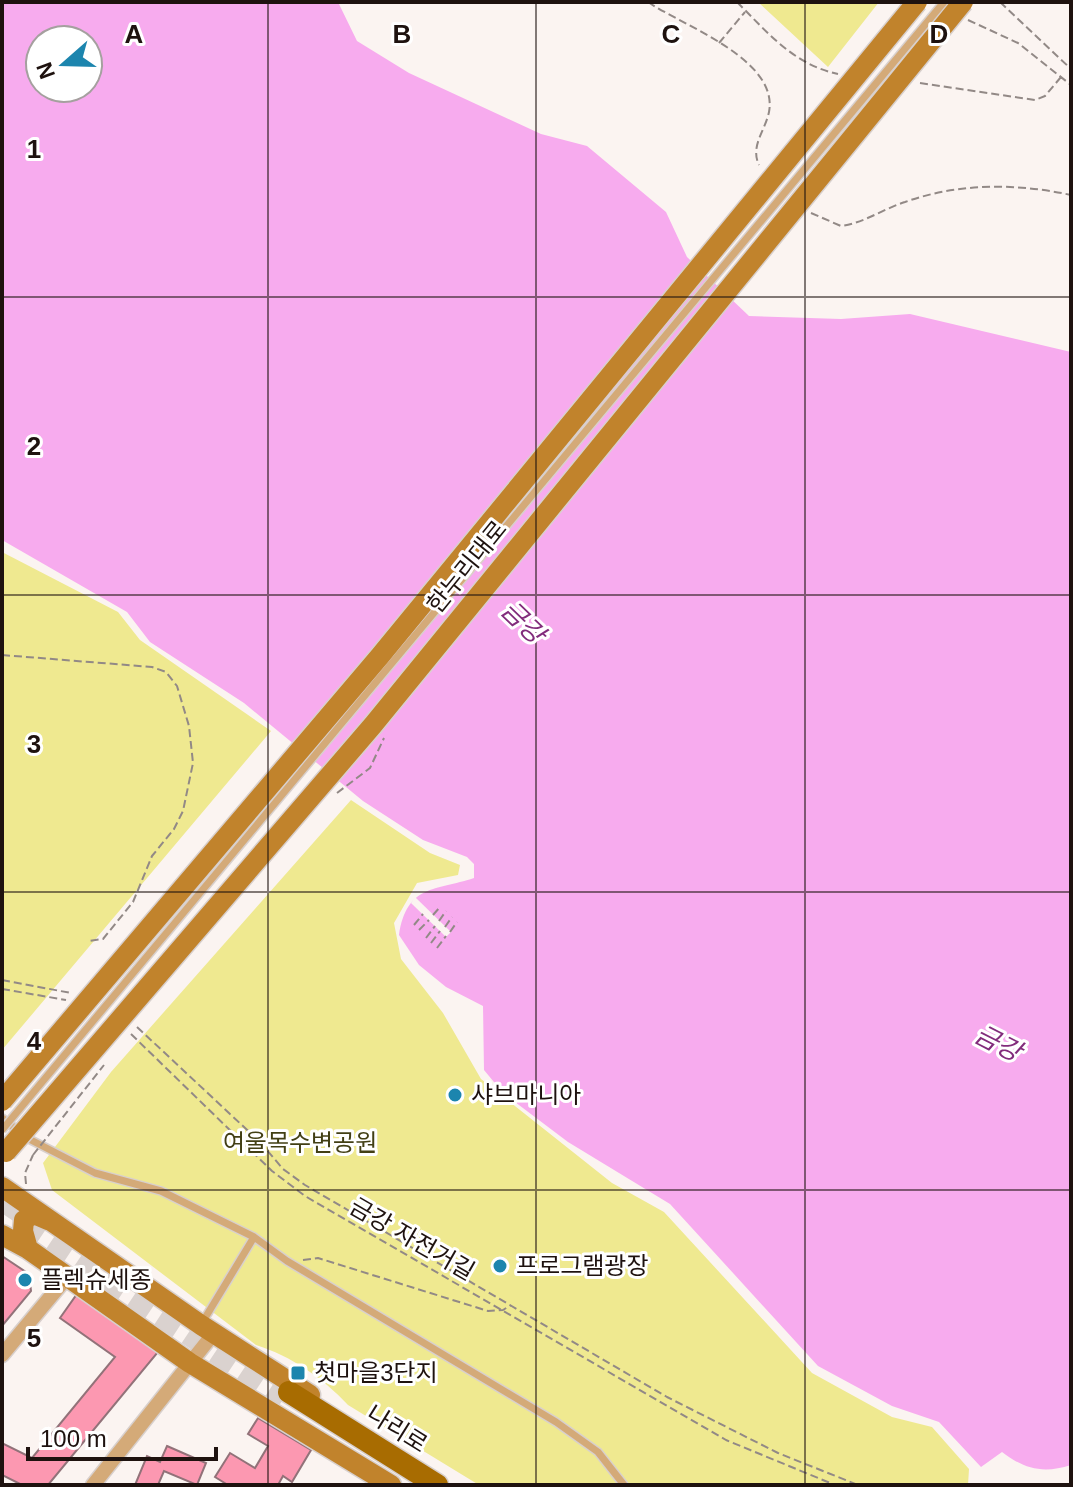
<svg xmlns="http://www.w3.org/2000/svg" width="1073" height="1487" viewBox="0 0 1073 1487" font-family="Arial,'Noto Sans KR',sans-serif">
<rect width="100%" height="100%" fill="#fbf4f1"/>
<path fill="#efe990" d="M758 2H879L828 67Z
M2 552 118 612 140 640 271 731 2 1050Z
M351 800 430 853 460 865 458 875 417 883 394 923 401 959 443 1013 481 1079 612 1183 664 1212 812 1373 892 1417 932 1427 969 1469 968 1485H479L348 1405C323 1378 291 1356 256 1345L52 1190 43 1163 111 1072Z"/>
<path fill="#f7abee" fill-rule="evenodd" d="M2 2H338L357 41 409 73 541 134 587 146 666 212 687 257 749 316 841 319 910 314 1071 352V1465C1043 1474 1024 1469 1002 1452L981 1467 939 1422 892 1406 818 1366 670 1204 568 1142 503 1093 484 1070 483 1006 446 987 419 965 399 935C407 884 435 891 474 878V864L467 857 423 840 363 801 244 703 150 642 127 612 2 540ZM40 40H88V88H40Z"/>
<path fill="#fbf4f1" d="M415 897 451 932 446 937 411 903Z"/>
<path fill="#fc98b1" stroke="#927279" stroke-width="2" d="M2 1256 29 1274 31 1291 2 1326Z
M77 1294 158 1352 48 1485H22L2 1475V1443L32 1458 115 1357 60 1318Z
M258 1418 311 1450 292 1482 283 1476 278 1485H228L215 1477 230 1453 255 1468 268 1446 248 1434Z
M167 1446 206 1463 197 1485 164 1471 158 1485H135L147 1456 160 1462Z"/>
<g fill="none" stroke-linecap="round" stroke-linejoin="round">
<path stroke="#dad2cf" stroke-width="22" stroke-dasharray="22 11" stroke-linecap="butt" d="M2 1200 42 1227
M23 1224 284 1398"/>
<g stroke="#d8d0cd" stroke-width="10">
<path id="lane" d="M2 1118 27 1138 95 1173 161 1191 254 1237 287 1261 556 1422 598 1452 624 1485
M202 1323 254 1237"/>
</g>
<g stroke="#d8d0cd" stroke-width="17">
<path id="street" d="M2 1355 67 1277
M93 1485 214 1333"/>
</g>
<g stroke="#d8d0cd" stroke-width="23">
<path id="secondary" d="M2 1187 201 1325 310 1395
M2 1235 28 1249 190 1363 391 1485
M28 1249 23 1231 24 1220 34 1214 48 1220"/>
</g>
<g stroke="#d8d0cd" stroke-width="25">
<path id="primary" d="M289 1392 437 1485"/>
</g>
<path stroke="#928986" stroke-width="2" stroke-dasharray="8 4" stroke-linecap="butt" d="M648 2C683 26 779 59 769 112 765 131 750 146 759 165
M737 2C767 32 794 65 838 74
M1000 2 1071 69
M968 20 1018 43 1071 85
M719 43 745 12
M920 83 1035 100 1045 96 1061 77
M811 213 841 226C864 223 883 209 905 202 958 183 1016 183 1071 195
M2 655 152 667 166 672 177 686 189 726 193 763 183 811 174 829 152 856 133 902 103 939 88 941
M433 915 440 907
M439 921 446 911
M414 925 423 914
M445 927 452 917
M419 930 429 920
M450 932 457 922
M426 938 435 926
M431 943 440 931
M437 948 446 936
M2 980 71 993
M2 989 66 1000
M137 1027 260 1142 283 1169 305 1185 667 1397 778 1453 858 1485
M131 1034 272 1171 305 1196 726 1440 835 1485
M26 1184 25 1173 33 1155
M303 1260 318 1258 488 1311 503 1310 511 1305"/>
<use href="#lane" stroke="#d4aa78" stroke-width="7"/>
<use href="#street" stroke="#d4aa78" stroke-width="14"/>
<use href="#secondary" stroke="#c1832c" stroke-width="20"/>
<use href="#primary" stroke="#a86c01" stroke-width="22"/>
<g stroke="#d8d0cd" stroke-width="10" stroke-linecap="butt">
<path id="lane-bridge" d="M2 1130 944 2"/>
</g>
<g stroke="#d8d0cd" stroke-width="23" stroke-linecap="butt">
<path id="secondary-bridge" d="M2 1101 380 656 917 2
M6 1152 373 725 963 2"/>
</g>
<path stroke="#928986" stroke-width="2" stroke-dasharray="8 4" stroke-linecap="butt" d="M337 793 370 768 384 738
M33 1155 104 1065"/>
<use href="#lane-bridge" stroke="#d4aa78" stroke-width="7"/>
<use href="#secondary-bridge" stroke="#c1832c" stroke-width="20"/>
</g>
<path fill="none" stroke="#1e120f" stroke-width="2" stroke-opacity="0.55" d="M268 2V1485M536 2V1485M805 2V1485M2 297H1071M2 595H1071M2 892H1071M2 1190H1071"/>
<g fill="#1c85ae" stroke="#fff" stroke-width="3">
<circle cx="455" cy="1095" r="8"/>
<circle cx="500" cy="1266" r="8"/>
<circle cx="25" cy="1280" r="8"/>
<rect x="290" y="1365" width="16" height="16" rx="4"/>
</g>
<g text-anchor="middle" stroke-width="6" stroke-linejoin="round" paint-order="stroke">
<g font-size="24" fill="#1e120f" stroke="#fff">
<text transform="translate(467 567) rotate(-51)" y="8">한누리대로</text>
<text transform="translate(412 1239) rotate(30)" y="8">금강 자전거길</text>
<text transform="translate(397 1429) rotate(32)" y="8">나리로</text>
</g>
<g font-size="24" fill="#1e120f" stroke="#fff" text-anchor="start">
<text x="471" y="1103">샤브마니아</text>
<text x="516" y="1274">프로그램광장</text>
<text x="41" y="1288">플렉슈세종</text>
<text x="314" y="1381">첫마을3단지</text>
</g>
<g font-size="24" fill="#423f14" stroke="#fff">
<text x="300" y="1151">여울목수변공원</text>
</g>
<g font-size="26" font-style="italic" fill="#822c7c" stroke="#fff">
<text transform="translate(523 622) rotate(44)" y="9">금강</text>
<text transform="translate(998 1043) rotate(27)" y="9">금강</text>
</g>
</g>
<g font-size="26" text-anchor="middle" font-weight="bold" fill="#1e120f" stroke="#fff" stroke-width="6" stroke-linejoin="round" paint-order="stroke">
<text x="134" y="43">A</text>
<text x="402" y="43">B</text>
<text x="671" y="43">C</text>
<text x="939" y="43">D</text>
<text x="34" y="158">1</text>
<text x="34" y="455">2</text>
<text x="34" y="753">3</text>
<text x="34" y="1050">4</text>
<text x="34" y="1347">5</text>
</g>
<rect width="1073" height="1487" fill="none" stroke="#1e120f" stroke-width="8"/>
<g transform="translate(64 64) rotate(250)"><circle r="38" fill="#ffffff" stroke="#a5a09f" stroke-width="2"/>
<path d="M0-6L14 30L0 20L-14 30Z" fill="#1c85ae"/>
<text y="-12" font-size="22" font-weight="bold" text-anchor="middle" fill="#1e120f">N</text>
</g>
<path d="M28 1447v12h188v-12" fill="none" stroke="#1e120f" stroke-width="4"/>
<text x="40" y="1447" font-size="24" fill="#1e120f" stroke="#ffffff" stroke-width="6" paint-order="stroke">100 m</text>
</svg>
